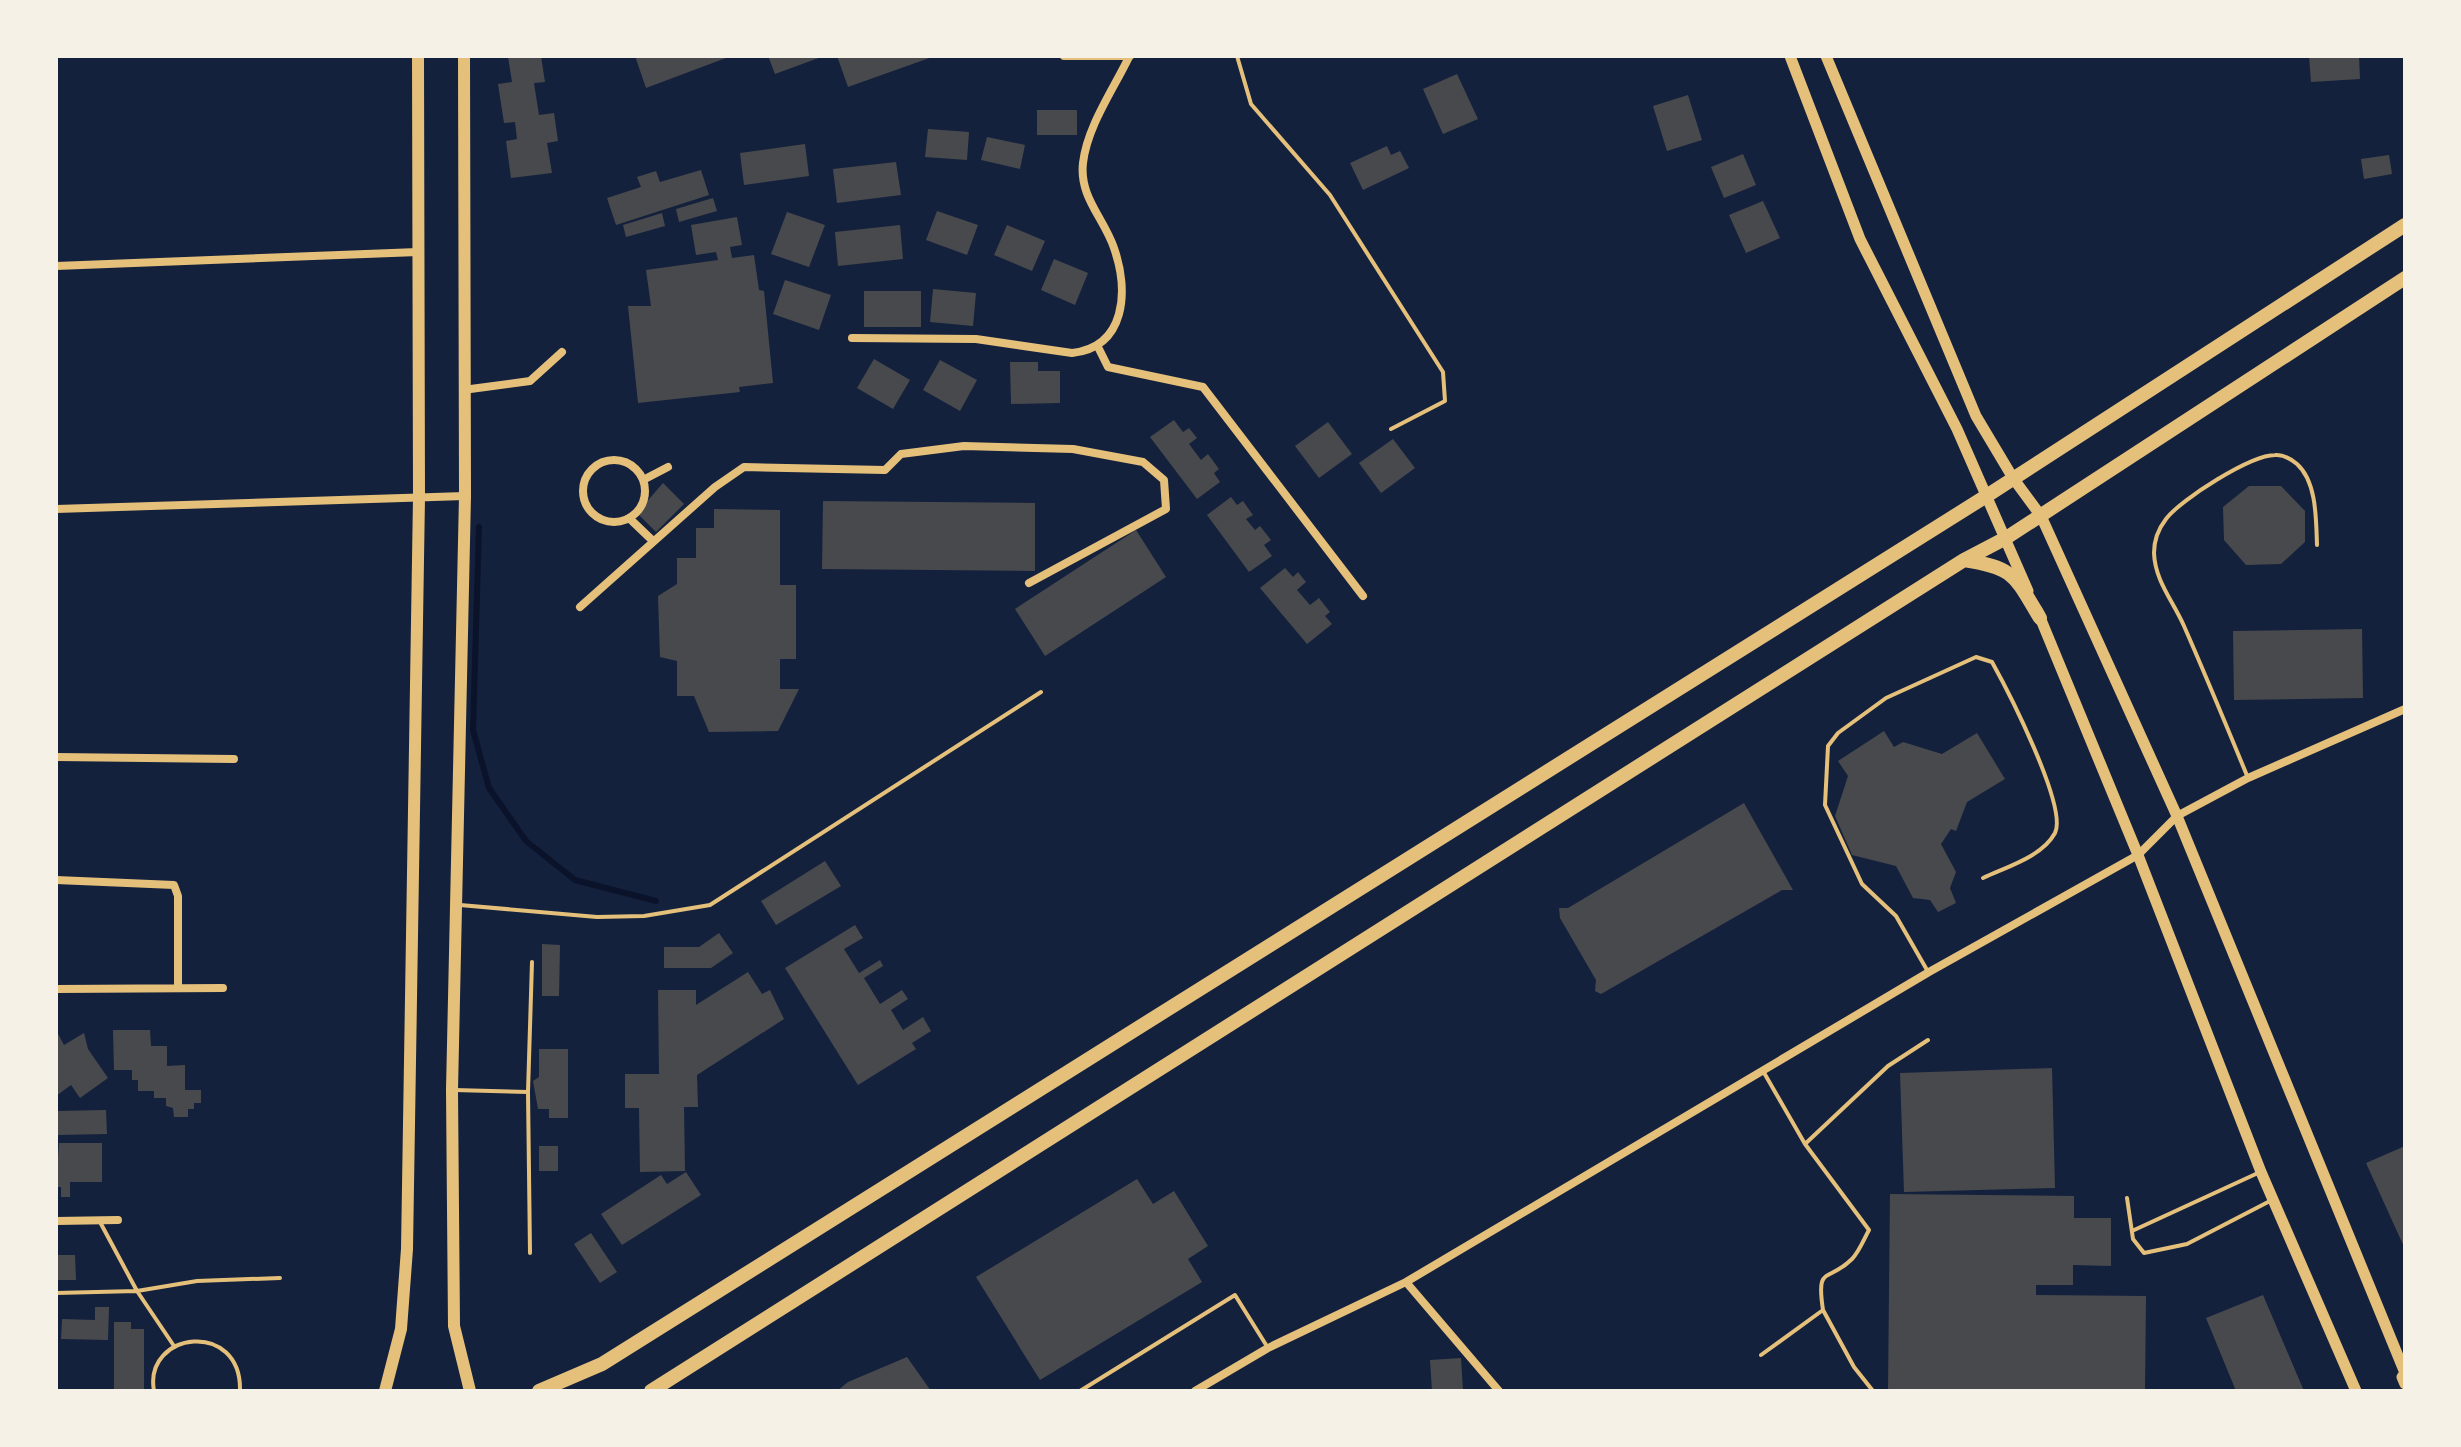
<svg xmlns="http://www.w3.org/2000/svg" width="2461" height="1447" viewBox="0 0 2461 1447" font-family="Signika,sans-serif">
<rect width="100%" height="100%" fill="#14213d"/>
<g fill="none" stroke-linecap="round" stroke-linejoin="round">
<path stroke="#0b132b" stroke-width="6" d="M479 527 473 730 489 788 526 841 575 880 656 901"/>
</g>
<path fill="#48494c" d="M541 56 545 82 534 83 539 115 554 113 558 141 547 143 552 173 511 178 506 141 517 139 515 122 504 123 498 84 512 82 508 57Z
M635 56H725L726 58 646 88Z
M768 56H824L775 74Z
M837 56H935L848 87Z
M2309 56H2359L2360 79 2311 82Z
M1457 74 1478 119 1443 134 1423 89Z
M1688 95 1702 140 1667 151 1653 106Z
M1037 110H1077V135H1037Z
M928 129 969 132 967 160 925 157Z
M987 137 1025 145 1020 169 981 160Z
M805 144 809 176 744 185 740 153Z
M1387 146 1391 155 1400 151 1409 168 1363 190 1350 163Z
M1743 154 1756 185 1724 198 1711 167Z
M2389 155 2392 174 2364 179 2361 159Z
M896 162 901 195 837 203 833 169Z
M701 170 709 195 616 225 607 198 641 187 637 177 656 171 660 182Z
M713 198 717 211 679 222 676 209Z
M1763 201 1780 238 1746 253 1729 215Z
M937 211 978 225 967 255 926 240Z
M787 212 825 225 809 267 771 254Z
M662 213 665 226 626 237 623 225Z
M737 217 742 245 730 247 732 258 754 255 759 290 764 291 773 383 739 387 740 392 638 403 628 306H651L646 270 718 260 716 252 696 255 691 225Z
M900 225 903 259 838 266 835 232Z
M1007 225 1045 241 1032 271 994 255Z
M1054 259 1088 273 1075 305 1041 290Z
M785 280 831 295 819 330 773 314Z
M933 289 976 293 973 326 930 322Z
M864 291H921V327H864Z
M874 359 910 380 893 409 857 388Z
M940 360 977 380 960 411 923 390Z
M1010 362H1038V371H1060V403L1011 404Z
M1174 420 1183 432 1189 428 1197 438 1189 444 1201 460 1208 454 1219 469 1214 473 1220 482 1197 499 1150 437Z
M1328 422 1352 454 1319 478 1295 446Z
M1393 439 1415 468 1381 493 1359 463Z
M663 483 684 504 656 532 637 513Z
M2249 486H2281L2305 511V542L2281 564 2246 565 2224 540 2223 507Z
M1231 497 1237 505 1243 501 1253 515 1246 519 1255 530 1260 526 1271 540 1264 545 1272 556 1249 572 1207 515Z
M823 501 1035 503V571L822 569Z
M714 509 780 510V585H796V659H780V689H799L778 731 709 732 694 696H677V661L660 657 658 596 677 584V558H696V528H714Z
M1136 530 1166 577 1045 656 1015 609Z
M1285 568 1293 577 1298 572 1306 582 1297 590 1310 605 1319 598 1330 612 1325 616 1332 624 1307 644 1260 588Z
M2362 629 2363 698 2234 700 2233 631Z
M1884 731 1894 747 1903 742 1942 754 1977 733 2005 779 1967 802 1956 831 1951 829 1941 844 1956 872 1950 888 1956 903 1938 912 1930 900 1913 898 1896 866 1852 855 1835 816 1848 776 1838 761Z
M1744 803 1793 890H1782L1601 994 1595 991 1596 980 1560 918 1559 908H1568Z
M825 861 841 886 776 925 761 901Z
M855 925 863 938 844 949 859 973 880 960 883 966 864 978 880 1004 902 990 908 999 891 1010 903 1030 923 1017 931 1031 912 1043 916 1049 858 1085 785 968Z
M719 933 733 953 711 968H664V947H699Z
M542 944 560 945 559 996H542Z
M748 972 762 994 770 990 784 1019 697 1075 698 1107H684L685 1171 640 1172 639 1108H625V1074H659L658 990H696V1005Z
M56 1030 64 1045 84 1033 88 1049 108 1078 80 1098 71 1085 56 1096Z
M113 1030H150L151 1046H167V1066L185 1065V1090H201V1103H194V1109H188V1117H174L173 1108 166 1106V1098H154V1091H138V1080H132V1070H114Z
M539 1049H568V1118H549V1109H538L533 1081 539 1077Z
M2052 1068 2055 1188 1904 1192 1900 1073Z
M106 1110 107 1134 58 1135 57 1111Z
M59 1143H102V1182H70V1197H61V1187H56Z
M539 1146H558V1171H539Z
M2405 1146V1249L2366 1163Z
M686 1172 701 1195 622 1245 601 1214 661 1175 667 1184Z
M1137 1179 1153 1204 1174 1191 1208 1246 1188 1259 1202 1282 1040 1380 976 1277Z
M1890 1194 2074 1196V1218H2111V1266L2073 1265V1285H2036V1295L2146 1296 2145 1391H1888Z
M591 1233 617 1272 600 1283 574 1244Z
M56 1255H75L76 1280H56Z
M2263 1295 2304 1391H2236L2206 1318Z
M95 1307H109L108 1340 61 1339 62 1319 95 1320Z
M114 1322H131V1329H144V1391H114Z
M907 1357 931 1391H837L848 1382Z
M1461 1358 1463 1391H1432L1430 1360Z"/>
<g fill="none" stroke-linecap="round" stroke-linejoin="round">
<path stroke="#e5c07b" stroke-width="4" d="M1237 56 1251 104 1330 195 1443 372 1445 401 1391 429"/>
<path stroke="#e5c07b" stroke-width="4" d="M2248 778C2227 727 2206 676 2184 626 2173 601 2155 581 2154 553 2154 541 2159 528 2166 519 2181 499 2251 455 2275 455 2284 454 2291 459 2297 464 2317 482 2316 520 2317 545
M460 905 597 917 644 916 710 905 1041 692
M1927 970 1896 916 1862 884 1825 805 1828 746 1838 733 1886 698 1976 657 1992 662C2007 689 2068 807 2055 833 2042 857 2006 867 1983 878
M1763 1071 1805 1144
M454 1090 528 1092 530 1253
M528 1092 532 962
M2127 1198 2133 1239 2144 1253 2187 1244 2270 1201
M100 1222 137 1291 197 1281 280 1278
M2132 1231 2258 1173
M56 1293 137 1291 174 1346
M1823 1310 1854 1367 1873 1391
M1761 1355 1823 1310C1816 1264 1828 1283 1852 1259 1859 1252 1864 1239 1869 1230L1805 1144 1888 1066 1928 1040
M154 1391C143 1331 242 1319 240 1391
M1080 1391 1235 1295 1268 1348"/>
<path stroke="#e5c07b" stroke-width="8" d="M1064 56H1130
M56 266 418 252
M852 338 976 339 1072 353C1126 347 1129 291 1114 248 1104 218 1079 197 1083 163 1087 127 1113 90 1129 57
M1097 345 1108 367 1203 387 1363 596
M463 390 530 381 562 352
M583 491a31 31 0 1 1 62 0a31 31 0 1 1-62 0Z
M643 480 668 467
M56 509 465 496
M629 518 653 541
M580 607 715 487 744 467 885 470 901 454 964 446 1073 449 1143 462 1164 480 1166 509 1029 583
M56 757 234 759
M56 880 174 885 178 896V986
M56 989 223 988
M56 1221 118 1220
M1406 1282 1499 1391
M1195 1391 1268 1348 1406 1282 1929 972 2138 855 2177 816 2248 778 2405 709"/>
<path stroke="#e5c07b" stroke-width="11" d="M1790 56 1860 239 1957 429 2028 591
M1826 56 1976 416 2013 478 2041 516 2177 816 2405 1373 2402 1377 2405 1384
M2037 610 2138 855 2261 1172 2356 1391"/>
<path stroke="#e5c07b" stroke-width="12" d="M464 56 465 496 452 1090 454 1326 470 1391
M385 1391 401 1329 407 1249 419 497 418 56"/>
<path stroke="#e5c07b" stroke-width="14" d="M1964 560C2015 568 2014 575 2040 618
M539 1391 602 1364 1988 495 2405 225
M651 1391 1964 560 2006 538 2405 278"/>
</g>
<rect width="2461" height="1447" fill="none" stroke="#f6f1e7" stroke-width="116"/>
</svg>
